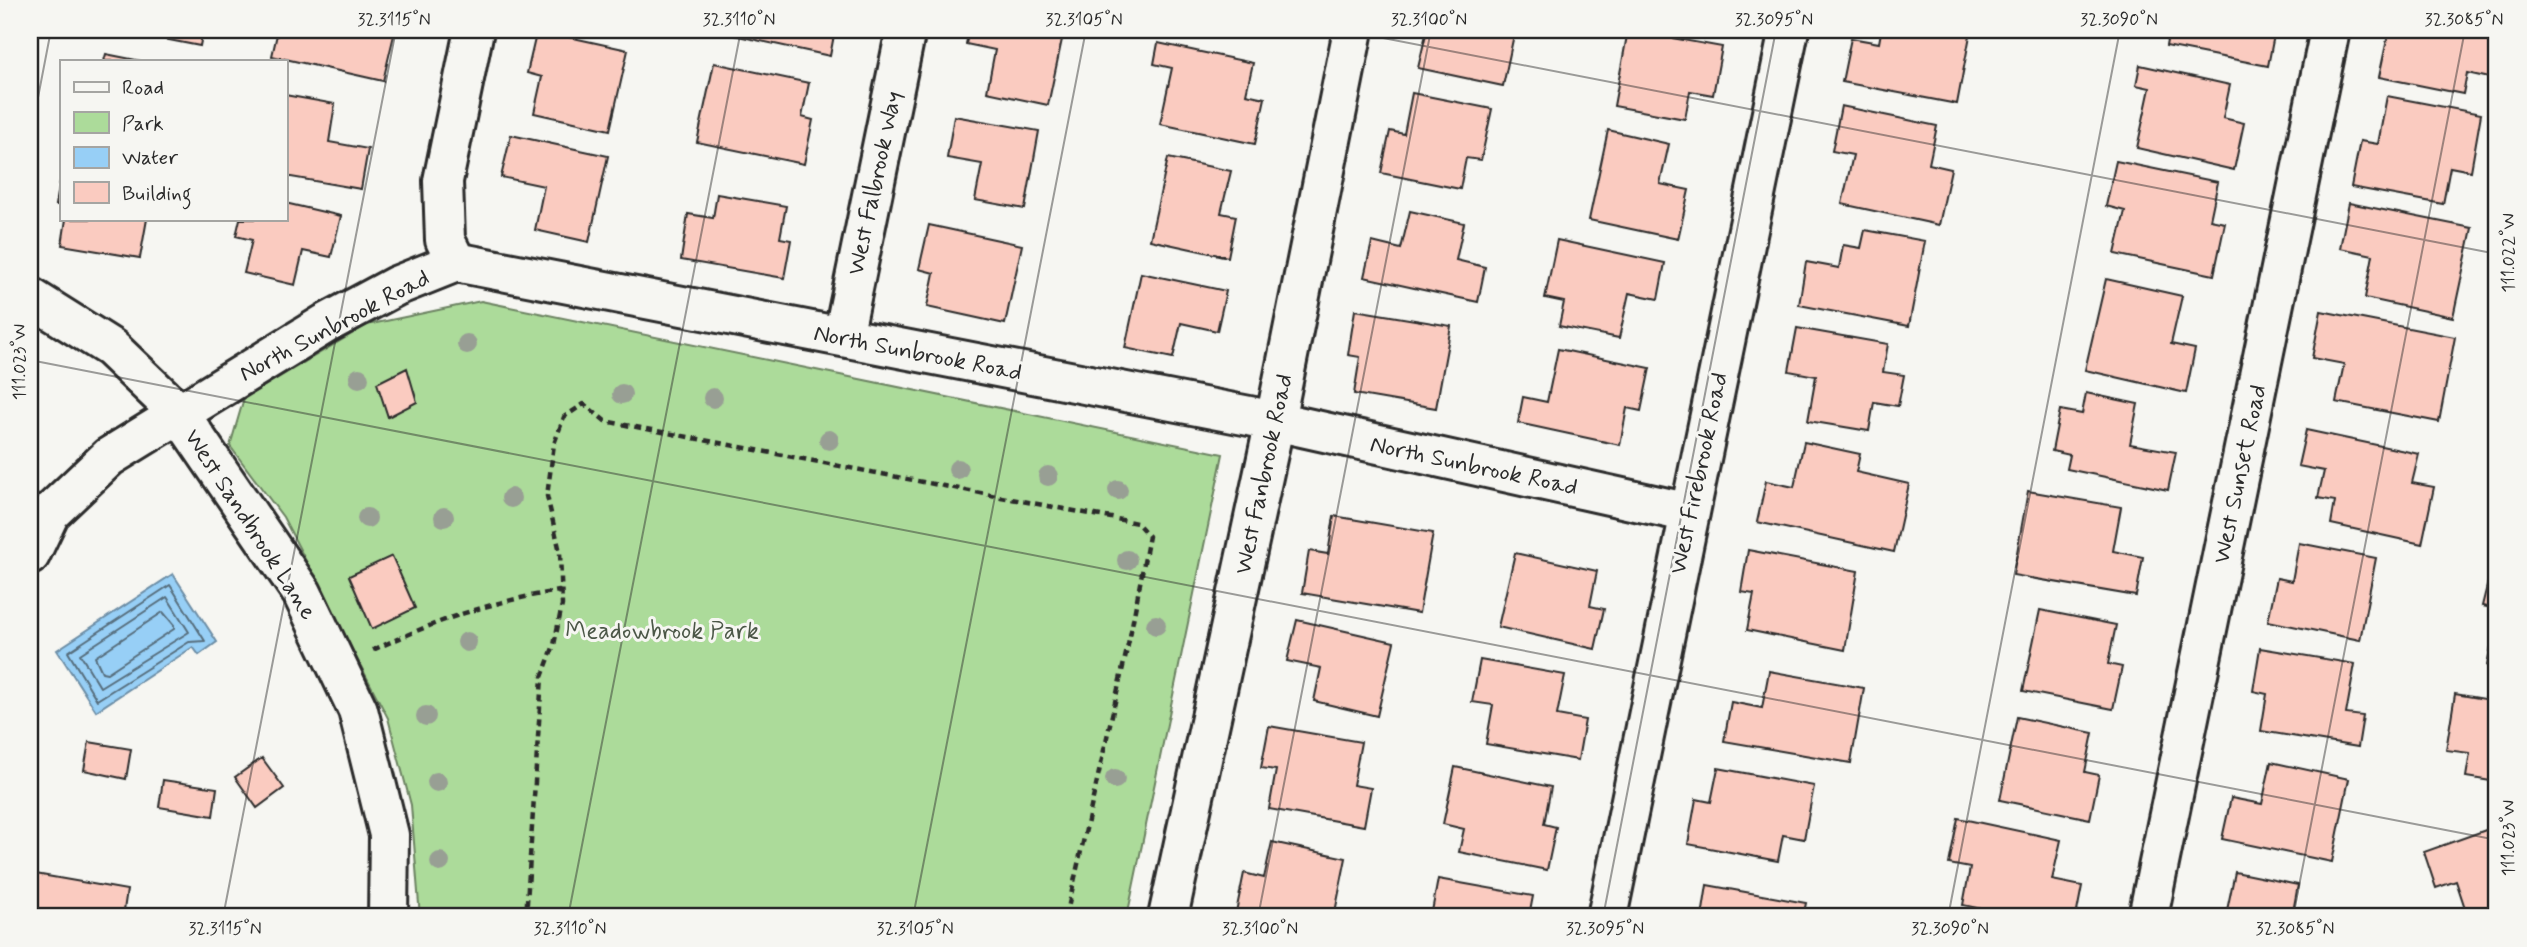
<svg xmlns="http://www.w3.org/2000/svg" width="2527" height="947" viewBox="0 0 2527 947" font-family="Mynerve,sans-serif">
<rect width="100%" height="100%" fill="#f6f6f2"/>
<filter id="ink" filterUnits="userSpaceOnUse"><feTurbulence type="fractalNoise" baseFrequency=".0143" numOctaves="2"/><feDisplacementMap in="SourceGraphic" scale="14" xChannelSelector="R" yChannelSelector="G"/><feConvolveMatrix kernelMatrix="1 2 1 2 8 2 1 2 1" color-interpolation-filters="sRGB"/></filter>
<g filter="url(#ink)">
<path fill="#acdb9a" stroke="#6c8362" stroke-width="2" d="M481 301 1223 454 1127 917H420L411 805 388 718 283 517 230 446 244 398 367 325Z"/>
<path fill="#97cff6" stroke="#6c8da5" stroke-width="2" d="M173 574 217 642 199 655 193 647 96 711 57 650Z"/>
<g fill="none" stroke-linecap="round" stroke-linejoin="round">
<path stroke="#566d7c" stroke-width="2" d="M170 585 205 641 189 642 97 700 68 652Z
M167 597 189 632 100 687 80 654Z
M163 612 174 625V629L107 673 102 672 95 657Z"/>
</g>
<path fill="#facbc0" stroke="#2b2b2b" stroke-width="2" d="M118 30H203L200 46Z
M278 30H379L394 35 383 81 272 56Z
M537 30 628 50 610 130 534 113 542 77 527 73Z
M724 30H835L830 56 724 33Z
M969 30H1064L1048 105 987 92 995 50 966 44Z
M1238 30H1275L1274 36Z
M1412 30H1515L1503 86 1418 68 1426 34Z
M1628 30 1722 47 1713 95 1690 91 1685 119 1614 106Z
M1893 30H1971L1957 104 1842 82 1851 38 1879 43 1881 32 1892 34Z
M2169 30H2275L2268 66 2166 46Z
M2389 30 2410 34 2411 30H2497L2494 79 2467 73 2463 94 2379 77Z
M1158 43 1253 63 1246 94 1265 98 1255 144 1160 124 1172 68 1154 64Z
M106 54 141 61H104Z
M714 63 809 83 802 117 813 120 804 164 697 142Z
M2140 65 2230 85 2223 118 2244 123 2234 170 2137 148 2150 88 2136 85Z
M1412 93 1492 109 1481 160 1466 158 1460 189 1381 173 1390 131 1404 134Z
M285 95 335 104 329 142 368 149 361 189 285 176Z
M2387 96 2481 114 2471 171 2450 167 2443 204 2351 187 2360 141 2378 144Z
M1841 106 1937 126 1929 164 1951 169 1939 225 1842 204 1853 155 1832 151Z
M954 116 1039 131 1025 209 975 200 982 164 947 158Z
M1608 130 1669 144 1660 184 1689 190 1678 239 1589 220Z
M511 135 608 156 589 242 535 230 544 186 501 177Z
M1168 158 1231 171 1221 213 1236 216 1228 257 1150 240Z
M2116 161 2218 182 2210 220 2225 223 2214 275 2115 254 2125 211 2106 206Z
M61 175V205H56Z
M717 194 786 206 780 238 791 240 784 278 681 260 688 214 713 218Z
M285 203 341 216 331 257 303 251 295 285 244 273 252 240 236 236 240 219H285Z
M2349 203 2472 228 2453 317 2365 298 2373 255 2340 248Z
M1410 211 1464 223 1456 260 1485 267 1478 302 1364 277 1372 242 1401 249Z
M66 219H147L140 258 62 245Z
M929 225 1022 245 1005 324 927 307 934 273 919 269Z
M1865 230 1925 241 1909 326 1799 305 1806 262 1839 268 1843 245 1861 248Z
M1557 240 1665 263 1658 299 1629 293 1619 338 1559 326 1564 302 1545 298Z
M1141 273 1226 291 1217 331 1181 323 1173 358 1125 348Z
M2106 279 2182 296 2171 344 2195 349 2186 393 2085 370Z
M1355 310 1451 326 1436 408 1354 394 1360 357 1348 355Z
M2321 311 2455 337 2439 422 2336 402 2344 364 2312 358Z
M1797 328 1888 344 1883 372 1904 375 1898 406 1874 402 1869 431 1808 421 1816 376 1789 371Z
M1558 349 1650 368 1641 411 1627 408 1620 445 1518 423 1523 397 1547 402Z
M407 368 417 402 388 417 377 383Z
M2086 393 2138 404 2130 444 2176 452 2168 490 2067 469 2070 455 2052 451 2060 410 2082 414Z
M2306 430 2419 454 2412 483 2434 487 2422 544 2331 524 2335 501 2318 498 2324 471 2298 466Z
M1804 442 1860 454 1856 472 1909 484 1894 552 1757 522 1766 481 1794 487Z
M2028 491 2121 507 2113 551 2143 557 2136 596 2013 575Z
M1334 516 1433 533 1419 613 1302 593 1309 551 1328 554Z
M2299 543 2376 558 2360 640 2268 621 2277 578 2292 581Z
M1748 550 1858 571 1845 650 1747 630 1754 594 1741 592Z
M1515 553 1597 571 1590 606 1604 609 1595 649 1498 627Z
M392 556 415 608 372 629 349 576Z
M2488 582 2497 584V609L2482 606Z
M2040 610 2116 625 2108 664 2122 667 2113 709 2023 691Z
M2497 617V668L2487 666Z
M1297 620 1394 642 1377 716 1314 701 1321 668 1287 661Z
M2260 648 2355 664 2346 714 2363 716 2358 747 2261 731 2267 694 2253 691Z
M1480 660 1565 675 1557 715 1585 720 1578 760 1486 744 1493 705 1472 702Z
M1769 671 1864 688 1851 763 1724 741 1731 702 1762 708Z
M2455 694 2497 701V782L2466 777 2470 753 2446 750Z
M2017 717 2093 733 2085 772 2099 775 2090 819 2000 800Z
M1269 726 1361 742 1353 785 1371 788 1364 826 1269 809 1276 770 1261 768Z
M89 742 131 749 126 779 84 770Z
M262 758 284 788 257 808 235 777Z
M2271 762 2349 779 2332 862 2222 839 2231 798 2262 804Z
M1455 767 1551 787 1544 824 1556 827 1547 870 1459 852 1464 829 1443 824Z
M1718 768 1814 786 1804 839 1783 835 1778 861 1688 844 1696 799 1711 802Z
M163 780 217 788 213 816 159 807Z
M1958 818 2061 840 2052 880 2082 886 2076 917H2019L1963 905 1970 868 1949 864Z
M2497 826V909L2468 917 2456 881 2436 888 2424 852Z
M1272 842 1346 858 1334 917H1235L1244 873 1264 878Z
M2235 872 2298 885 2292 917H2211L2212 912 2226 915Z
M30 873 127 890 123 917H30Z
M1438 879 1533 896 1529 917H1431Z
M1707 885 1806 903 1803 917H1702Z"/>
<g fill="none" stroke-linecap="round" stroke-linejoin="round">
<g stroke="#2b2b2b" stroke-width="44">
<path id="street" d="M456 262 445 240 443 181 474 30
M30 297 111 348 179 413 302 593 358 710 389 835 388 917
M843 337 906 30
M30 555 50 513 109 457 325 324 396 286 456 262 1275 421 1690 513
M1168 917 1275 421 1353 30
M1607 917 1789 30
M2148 917 2330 30"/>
</g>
<path stroke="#2b2b2b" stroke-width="4.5" stroke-dasharray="7 5" stroke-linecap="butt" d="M373 650C439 620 487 602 559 591L560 596
M526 917 542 677 554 645 562 605 560 552 547 496 554 444 564 417 584 404 605 421 1137 523 1149 536 1130 636 1066 917"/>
<use href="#street" stroke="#f6f6f2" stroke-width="38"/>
</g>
<g fill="#989f94">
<circle cx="467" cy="344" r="10"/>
<circle cx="359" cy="378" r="10"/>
<circle cx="622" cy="394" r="10"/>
<circle cx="713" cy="398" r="10"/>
<circle cx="829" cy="440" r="10"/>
<circle cx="958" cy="469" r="10"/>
<circle cx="1048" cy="476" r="10"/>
<circle cx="1118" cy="490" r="10"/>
<circle cx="511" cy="498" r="10"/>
<circle cx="444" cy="517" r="10"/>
<circle cx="367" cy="518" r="10"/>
<circle cx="1127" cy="560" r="10"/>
<circle cx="1156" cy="625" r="10"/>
<circle cx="467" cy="642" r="10"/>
<circle cx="426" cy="716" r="10"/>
<circle cx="1115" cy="779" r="10"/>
<circle cx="437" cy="782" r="10"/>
<circle cx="440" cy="862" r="10"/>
</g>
</g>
<path fill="none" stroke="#2b2b2b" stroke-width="2" stroke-opacity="0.45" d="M1342 30 2497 254M30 139 51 30M30 360 2497 840M223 917 396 30M568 917 741 30M913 917 1086 30M1258 917 1431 30M1603 917 1776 30M1948 917 2120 30M2293 917 2465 30"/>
<g text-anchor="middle" stroke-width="6" stroke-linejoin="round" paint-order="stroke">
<g font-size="24" fill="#2b2b2b" stroke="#f6f6f2">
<text transform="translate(874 183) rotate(-78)" y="8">West Falbrook Way</text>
<text transform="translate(334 325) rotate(-28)" y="8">North Sunbrook Road</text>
<text transform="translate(918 352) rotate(11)" y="8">North Sunbrook Road</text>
<text transform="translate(1474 465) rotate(12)" y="8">North Sunbrook Road</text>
<text transform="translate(1698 473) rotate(-78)" y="8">West Firebrook Road</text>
<text transform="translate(1263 474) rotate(-78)" y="8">West Fanbrook Road</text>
<text transform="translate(2239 474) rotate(-78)" y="8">West Sunset Road</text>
<text transform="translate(251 524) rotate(57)" y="8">West Sandbrook Lane</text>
</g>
<g font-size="24" fill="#4b5747" stroke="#f6f6f2">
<text x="662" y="638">Meadowbrook Park</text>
</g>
</g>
<rect width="2527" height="947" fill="none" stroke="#f6f6f2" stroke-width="77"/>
<rect x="60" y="60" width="228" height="161" fill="#f6f6f2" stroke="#a5a5a2" stroke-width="2"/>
<rect x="74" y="82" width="35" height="10" fill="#f6f6f2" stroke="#a5a5a2" stroke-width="2"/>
<text x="122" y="94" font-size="21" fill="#2b2b2b">Road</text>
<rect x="74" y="112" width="35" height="21" fill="#acdb9a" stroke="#a5a5a2" stroke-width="2"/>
<text x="122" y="130" font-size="21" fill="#2b2b2b">Park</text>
<rect x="74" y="147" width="35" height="21" fill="#97cff6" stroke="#a5a5a2" stroke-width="2"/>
<text x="122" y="164" font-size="21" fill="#2b2b2b">Water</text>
<rect x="74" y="182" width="35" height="21" fill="#facbc0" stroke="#a5a5a2" stroke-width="2"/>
<text x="122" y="200" font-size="21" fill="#2b2b2b">Building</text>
<rect x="38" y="38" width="2450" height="870" fill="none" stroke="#2b2b2b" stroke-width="2.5"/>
<g font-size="18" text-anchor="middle" fill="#2b2b2b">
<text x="394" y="25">32.3115°N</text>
<text x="739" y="25">32.3110°N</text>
<text x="1084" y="25">32.3105°N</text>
<text x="1429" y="25">32.3100°N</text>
<text x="1774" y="25">32.3095°N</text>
<text x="2119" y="25">32.3090°N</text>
<text x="2464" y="25">32.3085°N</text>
<text transform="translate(2508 253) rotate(-90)" y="6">111.022°W</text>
<text transform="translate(19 362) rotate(-90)" y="6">111.023°W</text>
<text transform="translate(2508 838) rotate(-90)" y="6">111.023°W</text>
<text x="225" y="934">32.3115°N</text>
<text x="570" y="934">32.3110°N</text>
<text x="915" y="934">32.3105°N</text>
<text x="1260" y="934">32.3100°N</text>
<text x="1605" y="934">32.3095°N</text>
<text x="1950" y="934">32.3090°N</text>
<text x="2295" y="934">32.3085°N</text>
</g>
</svg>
